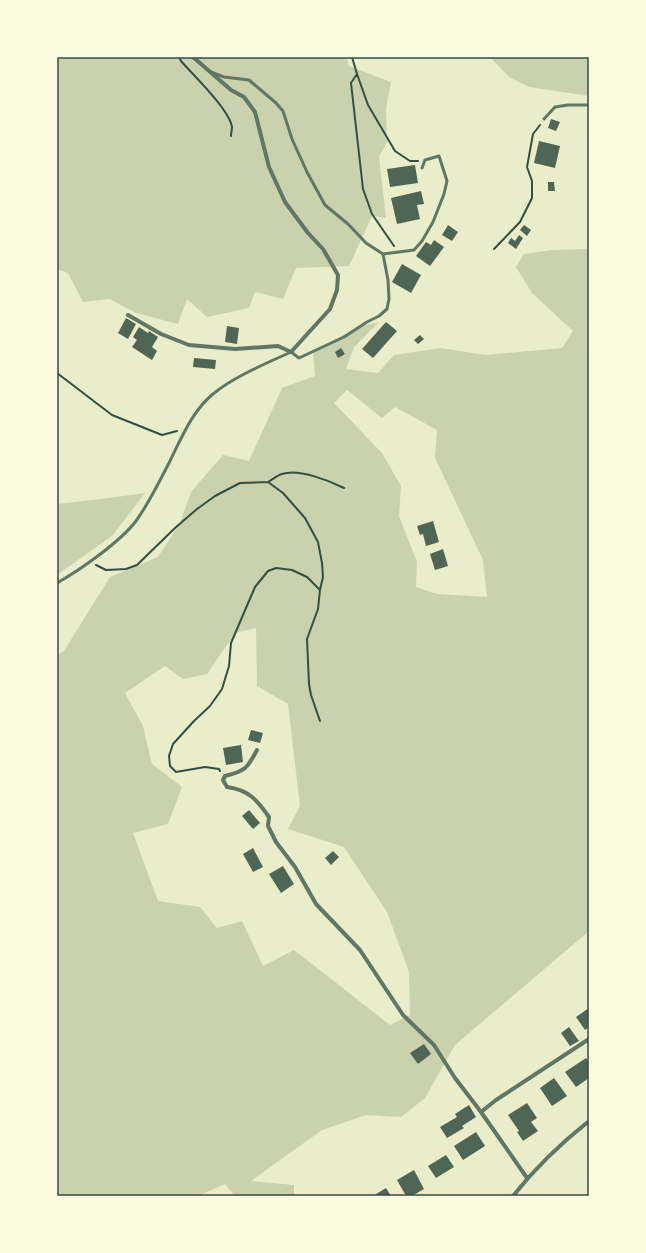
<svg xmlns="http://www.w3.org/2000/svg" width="646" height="1253" viewBox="0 0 646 1253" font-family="'Exo 2',sans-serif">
<rect width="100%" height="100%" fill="#e9edc9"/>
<path fill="#cad2ad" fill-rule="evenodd" d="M57 57H346L349 66 391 82 386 109 387 142 379 157 386 218 372 216 349 266 296 268 283 299 255 292 249 308 207 317 187 299 178 324 136 313 110 299 83 302 68 273 57 269Z
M490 57H589V96L529 87 509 77Z
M589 249V931L455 1045 425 1098 401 1117 366 1115 322 1130 251 1181 294 1185V1196H235L225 1184 198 1196H57V655L64 651 110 577 158 557 180 523 191 492 223 455 249 461 282 388 315 376 313 351 359 327 379 322 354 347 346 369 378 373 394 355 441 348 485 355 562 348 573 331 532 293 516 267 524 254 552 250ZM347 390 382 418 395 407 437 430 435 458 483 560 487 597 437 594 416 587 417 562 399 516 401 486 382 453 334 403ZM256 628 257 686 288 704 300 806 288 829 344 847 387 912 409 972 410 1015 390 1025 294 950 263 966 242 921 217 928 200 907 158 901 133 833 168 824 182 787 152 764 143 726 125 693 165 666 183 679 207 674 235 633Z
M145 493 113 535 57 575V504L109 498Z"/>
<path fill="#4f6655" d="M551 119 560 122 556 131 548 128Z
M539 141 560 146 555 168 534 163Z
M415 165 418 183 390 187 387 169Z
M548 182H554L555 191H548Z
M421 191 424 204 417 205 420 219 397 224 391 198Z
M448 225 458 232 452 241 442 235Z
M524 225 531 230 527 236 520 230Z
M519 235 523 238 516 249 508 243 511 238 515 241Z
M434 240 444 247 430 266 416 256 426 242 431 245Z
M402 264 421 275 411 293 392 282Z
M126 318 136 324 128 339 118 333Z
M386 322 397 331 373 358 362 349Z
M227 326 239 328 237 344 225 342Z
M139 327 148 333 149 331 158 337 152 347 157 351 152 360 132 347 137 340 133 337Z
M420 335 424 339 418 344 414 340Z
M341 348 345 354 338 358 335 352Z
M194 358 216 360 215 369 193 367Z
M433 521 439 542 426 546 423 534 420 535 417 526Z
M443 549 448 566 435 570 430 554Z
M251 730 263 733 260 743 248 740Z
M241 745 243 762 226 765 223 748Z
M249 810 260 823 253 829 242 816Z
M253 848 263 867 253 872 243 854Z
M333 851 339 857 331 865 325 858Z
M283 866 294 884 281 893 269 874Z
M589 1008V1027L585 1030 576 1017Z
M569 1027 579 1041 570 1046 561 1033Z
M424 1044 431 1054 418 1064 410 1053Z
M586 1058 589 1062V1078L576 1087 565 1072Z
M554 1078 567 1096 552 1106 540 1088Z
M527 1103 537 1118 531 1122 538 1131 523 1141 517 1132 519 1131 508 1115Z
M469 1105 476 1117 462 1126 464 1128 447 1138 440 1127 457 1117 455 1114Z
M476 1132 485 1146 463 1160 454 1146Z
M446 1155 454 1167 436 1178 428 1166Z
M414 1170 424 1189 412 1196H406L397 1180Z
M386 1188 391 1196H373Z"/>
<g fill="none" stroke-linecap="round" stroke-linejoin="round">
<path stroke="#344e41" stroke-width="2" d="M179 57 181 61C193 75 229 109 232 127 232 130 231 133 231 136
M352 57 357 74 368 105 395 151 410 161H418
M357 74 351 83 363 189 372 214 394 246
M494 249 520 222 532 198V181L527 167 533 134 540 125
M57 373 112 415 162 435 177 431
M268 482C273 479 278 475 282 474 298 468 330 481 344 488
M96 565 106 570 126 569 137 565 175 528 197 509 215 496 240 483 268 482 283 493 305 518 318 542 322 563 323 577 320 590 307 577 292 570 276 568 268 571 255 587 231 643 229 666 222 689 210 706 194 721 173 744 169 756 170 766 176 772 205 767 219 769 220 771
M320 721 311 695 309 684 307 639 318 609 320 590"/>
<path stroke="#617663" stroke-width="3" d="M211 72 224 77 249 80 276 103 283 111 292 139 307 172 325 205 348 224 366 243 383 254
M544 119 555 107 568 105H589
M57 583C80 570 120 542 136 521 149 503 159 482 169 463 181 439 192 411 213 394 233 377 267 363 291 352L299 358 344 337 367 322 379 316 387 309 389 299 388 280 383 254 414 250 422 241 433 222 444 194 447 181 439 156 425 160 422 168"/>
<path stroke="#617663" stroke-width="4" d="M128 315 161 334 189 345 235 349 278 346 291 352 330 309 337 290 338 275 323 249 308 233 285 202 269 167 255 112 244 97 231 90 193 57
M257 750C247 769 245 771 225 776L223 780 227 787C249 790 257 800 269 817L268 826 276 842 295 867 316 904 360 950 403 1015 434 1045 455 1078 481 1112 527 1178
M481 1112 496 1100 589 1039
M513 1196C536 1167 560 1144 589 1121"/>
</g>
<rect width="646" height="1253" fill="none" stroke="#fefae0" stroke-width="116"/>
<rect x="58" y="58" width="530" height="1137" fill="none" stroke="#344e41" stroke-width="1.5"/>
</svg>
